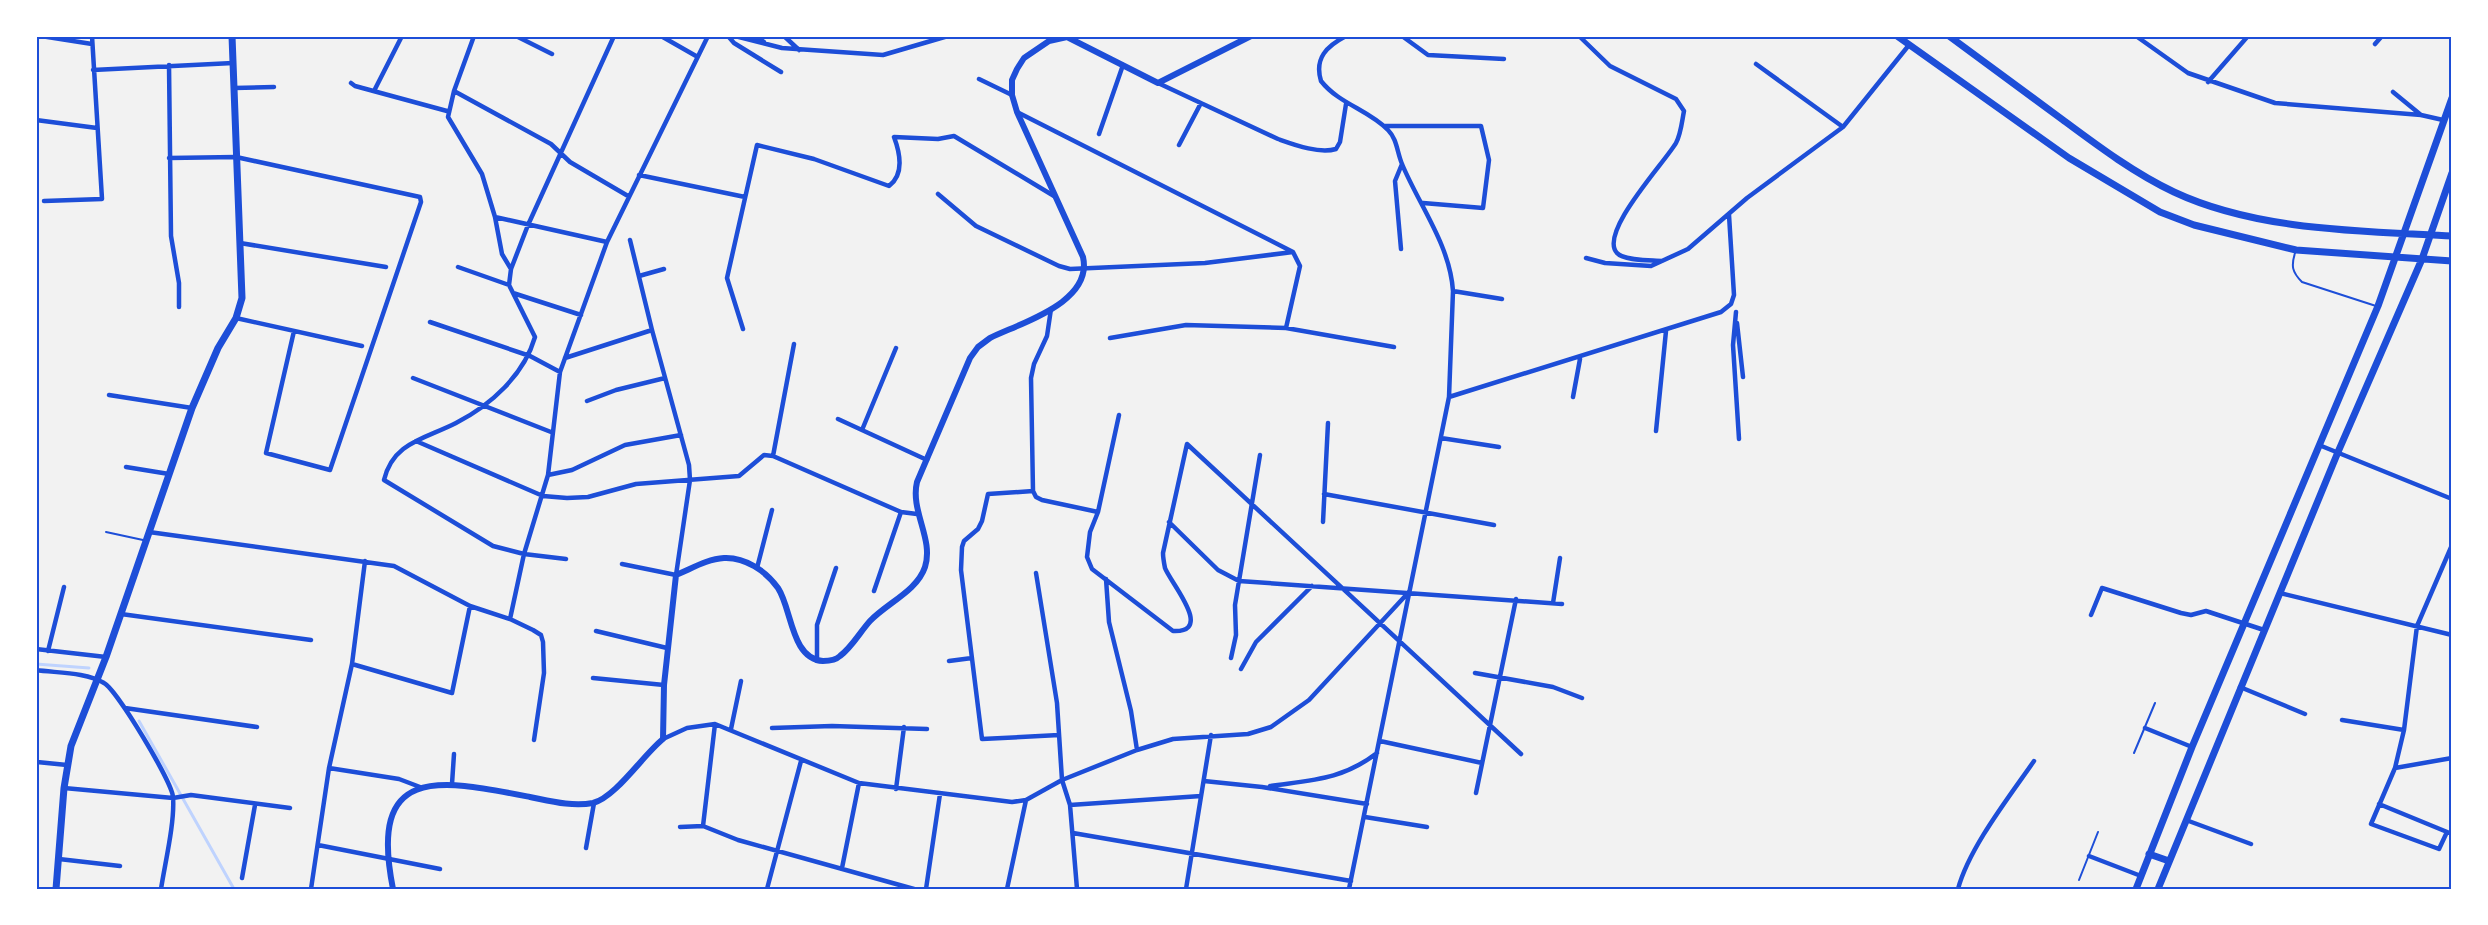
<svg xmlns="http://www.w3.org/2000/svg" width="2488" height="925" viewBox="0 0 2488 925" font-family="'Exo 2',sans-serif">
<rect width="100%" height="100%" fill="#f2f2f2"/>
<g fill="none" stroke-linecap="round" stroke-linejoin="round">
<path stroke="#bfd3fe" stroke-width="3" d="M36 664 89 668
M139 721 234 889"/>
<path stroke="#1d4ed8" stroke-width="2" d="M2295 253C2291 266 2292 272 2302 282L2376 306
M106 532 143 540
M2134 753 2155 703
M2079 880 2098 832"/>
<path stroke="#1d4ed8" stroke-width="4.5" d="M41 36 92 44
M474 36 454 91 448 117 482 174 495 217 502 254 511 269
M516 36 552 54
M661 36 696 56
M728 36 734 43 781 72
M735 36 782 48 883 55 948 36
M756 36 764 42
M784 36 799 50
M1346 36C1327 46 1314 58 1321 81 1339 104 1369 110 1388 130 1397 139 1397 152 1402 164 1419 205 1450 245 1453 291L1449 397 1349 889
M1402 36 1428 55 1504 59
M1579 36 1610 66 1676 99 1684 111C1682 121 1681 134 1676 143 1665 162 1598 233 1617 253 1624 261 1651 260 1662 261
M2136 36 2188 73 2275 103 2421 115 2443 120
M2375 44 2382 36
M1756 64 1843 127
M169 65 171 236 179 283V307
M93 70 233 63
M979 79 1012 95
M2208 82 2248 36
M351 83 355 86 447 111
M1158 83 1278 139C1295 145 1319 154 1336 149L1340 142 1346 104
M234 88 274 87
M374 91 402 36
M454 91 551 144 570 162 628 196
M2393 92 2421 115
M1017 112 1293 252 1300 266 1286 328
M36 120 97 128
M1385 126H1481L1489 160 1483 208 1423 203
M1099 134 1123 65
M1179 145 1201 103
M169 158 236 157 420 197 421 202 330 470 266 453 294 331
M639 175 745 197
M938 194 976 226 1059 266 1070 269 1205 263 1293 252
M44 201 102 199 92 36
M495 217 607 242
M240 243 386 267
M1401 249 1395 181 1402 164
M1586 258 1605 263 1651 266 1688 249 1747 198 1843 127 1909 45
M458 267 509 285
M639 276 664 269
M1453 291 1502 299
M513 293 581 315
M1051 309 1047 336 1034 364 1031 378 1033 491 1036 497 1042 500 1098 512
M1736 312 1733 345 1739 439
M236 318 362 346
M430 322 530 356 560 372
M1737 323 1743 377
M743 329 727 278 757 145 814 159 889 186C905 174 900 153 894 137L938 139 954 136 1054 196
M1110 338 1186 325 1286 328 1394 347
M565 358 652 330
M413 378 551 432
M109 395 192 408
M1449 397 1721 312 1731 304 1734 295 1729 215
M1573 397 1580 359
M587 401 616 390 665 378
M1119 415 1098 512 1090 532 1087 557 1092 569 1173 631C1215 633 1170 582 1165 568 1164 563 1163 558 1163 553L1187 444 1521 754
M838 419 927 460
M862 430 896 348
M1656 431 1666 331
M1441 438 1499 447
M416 441 543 496 567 498 588 497 636 484 739 476 764 455 773 456 901 512 917 514
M2319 445 2452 499
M773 456 794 344
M126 467 169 474
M548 475 572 470 625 445 681 435
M1033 491 988 494 982 521 978 529 964 541 962 547 961 570 982 739 1059 735
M1324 494 1494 525
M1169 522 1218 570 1239 581 1562 604
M1323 522 1328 423
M149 532 394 566 470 606 510 619 533 630 541 635 543 642 544 673 534 740
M566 559 524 554 493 546 384 480C393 442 425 439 456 423 491 405 524 375 535 337L509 285 511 269 528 225 614 36
M622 564 676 575 690 480 689 465 652 330 630 240
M757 568 772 510
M1036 573 1057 703 1062 780 1070 805 1077 889
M1106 579 1109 622 1131 711 1137 750
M874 591 901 512
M2280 593 2452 635
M1553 603 1560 558
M121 614 311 640
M2091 615 2102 588 2181 613 2191 615 2206 611 2264 630
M510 619 524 554 548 475 560 372 607 242 708 36
M596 631 667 648
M36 649 106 657
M48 651 64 587
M1231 658 1236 635 1235 605 1260 455
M817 661V625L836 568
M949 661 972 658
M352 664 452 693 470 606
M1241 669 1256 642 1312 586
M36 670C56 673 86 672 104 683 117 690 172 782 173 797 175 822 165 863 161 889
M1475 673 1553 687 1582 698
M593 678 664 685
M2240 687 2305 714
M125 708 257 727
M2342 720 2404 730
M772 728 832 726 927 729
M2145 728 2192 747
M731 729 741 681
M663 739 687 728 715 724 859 783 1012 802 1026 800 1062 780 1137 750 1173 739 1248 734 1271 727 1309 700 1408 593
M1380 741 1482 763
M37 762 67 765
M329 768 399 779 420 787
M2395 768 2452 758
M1204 781 1262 787 1367 804
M452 784 454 754
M1270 786C1312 780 1342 780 1377 753
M64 788 173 798 191 795 290 808
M896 789 904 727
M1476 793 1516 599
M2379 804 2452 834
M1070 805 1201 796
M1365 817 1427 827
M2186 820 2251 844
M703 826 715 724
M680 827 703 826 738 840 914 889
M2447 832 2439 849 2371 824 2395 768 2404 730 2417 626 2452 545
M1073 833 1351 881
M318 845 440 869
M586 848 594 803
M2089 856 2141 876
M59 859 120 866
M842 868 859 783
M242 878 255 805
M311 889 329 768 352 664 365 561
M767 889 801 761
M926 889 940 794
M1007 889 1026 800
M1186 889 1211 735
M1958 889C1969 848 2009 797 2034 761"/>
<path stroke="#1d4ed8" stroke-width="6" d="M393 889C368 764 438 779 530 797 550 801 572 807 593 803 616 797 643 755 663 739L664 685 676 575C691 569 707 559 724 558 745 557 766 571 778 588 792 609 791 659 823 661 829 661 836 660 840 656 852 647 860 632 870 621 887 603 917 591 925 567 934 539 910 511 917 482L970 358 978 347 990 338C1023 322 1093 302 1083 257L1017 112 1012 95V80L1017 69 1024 58 1049 41 1067 37 1158 83 1251 36"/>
<path stroke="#1d4ed8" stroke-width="7" d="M1897 36 2069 158 2160 212 2194 225 2296 250 2452 261
M1949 36C1987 64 2025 92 2063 120 2098 146 2134 173 2174 192 2257 231 2362 231 2452 236
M2149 854 2169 861
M56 889 64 788 71 746 106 657 192 408 218 348 236 318 242 298 232 36
M2136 889 2192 747 2378 306 2452 98
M2158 889 2338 452 2422 259 2452 173"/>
</g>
<rect width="2488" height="925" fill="none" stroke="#ffffff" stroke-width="75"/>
<rect x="38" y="38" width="2412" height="850" fill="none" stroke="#1d4ed8" stroke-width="2"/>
</svg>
